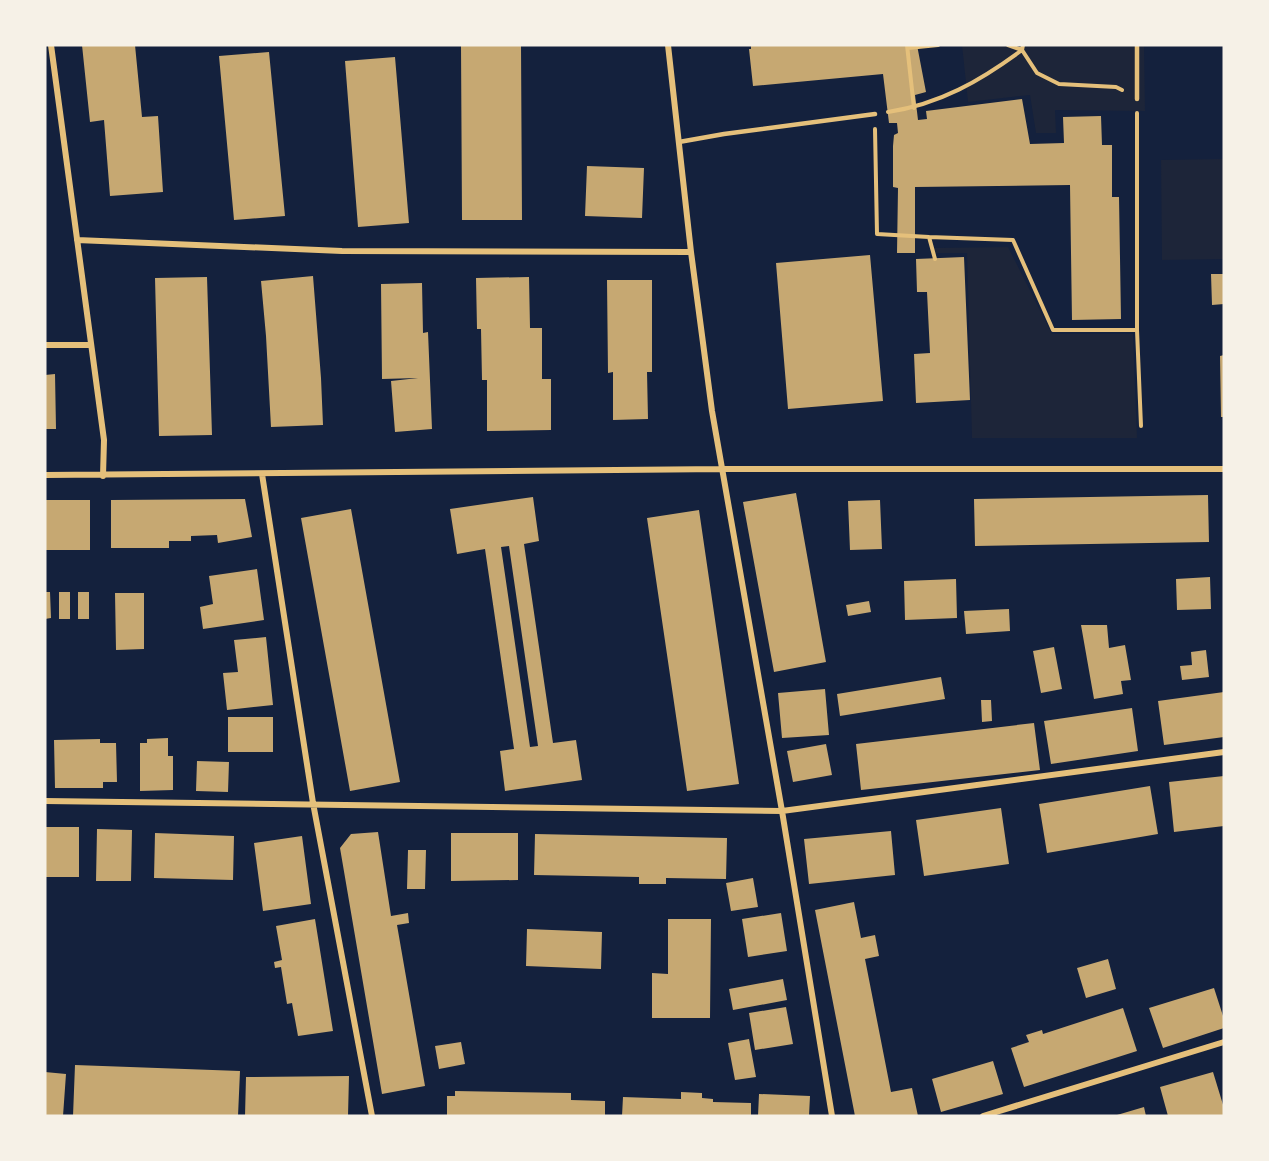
<svg xmlns="http://www.w3.org/2000/svg" width="1269" height="1161" viewBox="0 0 1269 1161" font-family="Signika,sans-serif">
<rect width="100%" height="100%" fill="#14213d"/>
<path fill="#1d2539" d="M962 45H1144L1145 111 1055 110 1056 133H1036L1030 95 968 102Z
M1224 159V259L1162 260 1161 160Z
M1008 247 1052 334H1133L1137 438H972L967 253H933V248Z"/>
<path fill="#c6a872" fill-rule="evenodd" d="M82 45H135L142 117 158 116 163 192 110 196 104 120 90 122Z
M461 45H521L522 220H462Z
M751 45H917L926 92 915 95 918 120 927 119 926 111 1022 99 1030 144 1064 143 1063 117 1101 116 1102 145H1112V197H1119L1121 319 1072 320 1070 185 915 187V253H897L898 188 893 187V146L894 135 898 133 897 123H889L883 74 753 86 749 49H751Z
M269 52 285 216 234 220 219 56Z
M395 57 409 223 358 227 345 61Z
M587 166 644 168 642 218 585 216Z
M870 255 883 401 788 409 776 263Z
M964 257 970 400 916 403 914 354 930 353 927 292H917L916 259Z
M1211 274H1224V304L1212 305Z
M313 276 321 378 323 425 271 427 266 336 261 281Z
M207 277 212 435 159 436 155 278Z
M529 277 530 328H542V379H551V430L487 431V380H482L481 329H477L476 278Z
M607 280H652V372H647L648 419 613 420V372L608 373Z
M422 283 423 333 428 332 432 429 395 432 391 381 418 378 382 379 381 284Z
M1224 355V417H1221L1220 356Z
M55 374 56 429H45V375Z
M796 493 826 662 774 672 743 502Z
M1208 495 1209 542 975 546 974 499Z
M533 497 539 541 524 544 553 743 576 740 582 780 505 791 500 751 514 749 485 549 457 554 450 509ZM509 546 538 746 530 747 501 547Z
M245 499 252 537 218 543 217 535 191 536V541H169V548H111V500Z
M45 500H90V550H45Z
M880 500 882 549 850 550 848 501Z
M351 509 400 782 350 791 301 518Z
M699 510 739 784 687 791 647 518Z
M257 569 264 620 203 629 200 607 213 604 209 576Z
M1210 577 1211 609 1177 610 1176 579Z
M956 579 957 618 905 620 904 581Z
M45 592H50L51 618 45 619Z
M59 592H70V619H59Z
M78 592H89V619H78Z
M115 593H144V649L116 650Z
M869 601 871 612 848 616 846 605Z
M1009 609 1010 631 966 634 964 611Z
M1081 625H1107L1109 648 1125 645 1131 680 1121 681 1123 694 1094 699Z
M266 637 273 705 227 710 223 673 238 672 234 640Z
M1054 647 1062 689 1041 693 1033 651Z
M1206 650 1209 677 1182 680 1180 666 1192 665 1191 652Z
M941 677 945 699 840 716 837 694Z
M825 689 829 735 782 738 778 693Z
M1224 692V737L1164 745 1158 701Z
M981 700H991L992 721 982 722Z
M1132 708 1138 751 1051 764 1044 721Z
M228 717H273V752H228Z
M1034 723 1040 770 861 790 856 744Z
M168 738V756H173V790L140 791V743H147V739Z
M100 739V743H116L117 782H103V788H55L54 740Z
M826 744 832 775 793 782 787 751Z
M197 761 229 762 228 792 196 791Z
M1224 776V826L1174 832 1169 782Z
M1150 786 1158 834 1047 853 1039 804Z
M1001 808 1009 864 924 876 916 820Z
M45 827H79V877H45Z
M97 829 132 830 131 881H96Z
M891 831 895 875 809 884 804 839Z
M378 832 391 916 408 913 409 923 397 925 425 1086 382 1094 340 848 351 834Z
M155 833 234 836 233 880 154 878Z
M451 833H518V880L451 881Z
M535 834 727 838 726 879 666 878V884H639V877L534 875Z
M302 836 311 904 263 911 254 843Z
M408 850H426L425 889H407Z
M753 878 758 907 731 911 726 883Z
M854 902 861 938 875 935 879 956 865 959 891 1092 912 1088 918 1116H855L815 910Z
M781 913 787 951 748 957 742 919Z
M315 919 333 1031 298 1036 292 1003 287 1004 281 967 275 968 274 962 282 960 276 926Z
M668 919H711L710 1018H652V973L668 974Z
M527 929 602 932 601 969 526 966Z
M1108 959 1116 989 1086 998 1077 968Z
M783 979 787 1000 733 1010 729 989Z
M1214 988 1224 1019V1028L1163 1048 1149 1008Z
M786 1007 793 1044 755 1050 749 1013Z
M1123 1008 1137 1051 1024 1087 1011 1048 1029 1042 1026 1035 1042 1030 1043 1034Z
M749 1039 756 1077 735 1080 728 1043Z
M461 1042 465 1064 439 1069 435 1046Z
M993 1061 1003 1094 941 1112 932 1079Z
M75 1065 240 1071 238 1116H73Z
M45 1072 66 1074 63 1116H45Z
M1213 1072 1224 1108V1116H1168L1160 1087Z
M349 1076 348 1116H245L246 1077Z
M455 1091 571 1093V1100L605 1101V1116H447V1096H455Z
M681 1092 702 1093V1098L713 1099V1102L751 1103V1116H622L623 1097 681 1099Z
M759 1094 810 1096 809 1116H758Z
M1144 1107 1146 1116H1117V1115Z"/>
<g fill="none" stroke-linecap="round" stroke-linejoin="round">
<path stroke="#e5c07b" stroke-width="4" d="M907 45 914 108
M1008 45 1022 50 1037 73 1059 84 1116 87 1122 90
M908 48 938 45
M888 112C940 104 980 81 1022 50L1023 45
M875 129 877 234 929 237 935 259
M929 237 1013 240 1053 330H1137V113
M1137 330 1141 426"/>
<path stroke="#e5c07b" stroke-width="4.5" d="M1137 99V45
M679 142 724 134 875 114"/>
<path stroke="#e5c07b" stroke-width="6" d="M51 45 104 440 103 476
M668 45 691 252 712 411 782 811 832 1116
M77 240 342 251 691 252
M45 345H91
M262 474 313 803 372 1116
M45 475 723 469H1224
M45 801 782 811 1224 752
M983 1116 1224 1042"/>
</g>
<rect width="1269" height="1161" fill="none" stroke="#f6f1e7" stroke-width="93"/>
</svg>
